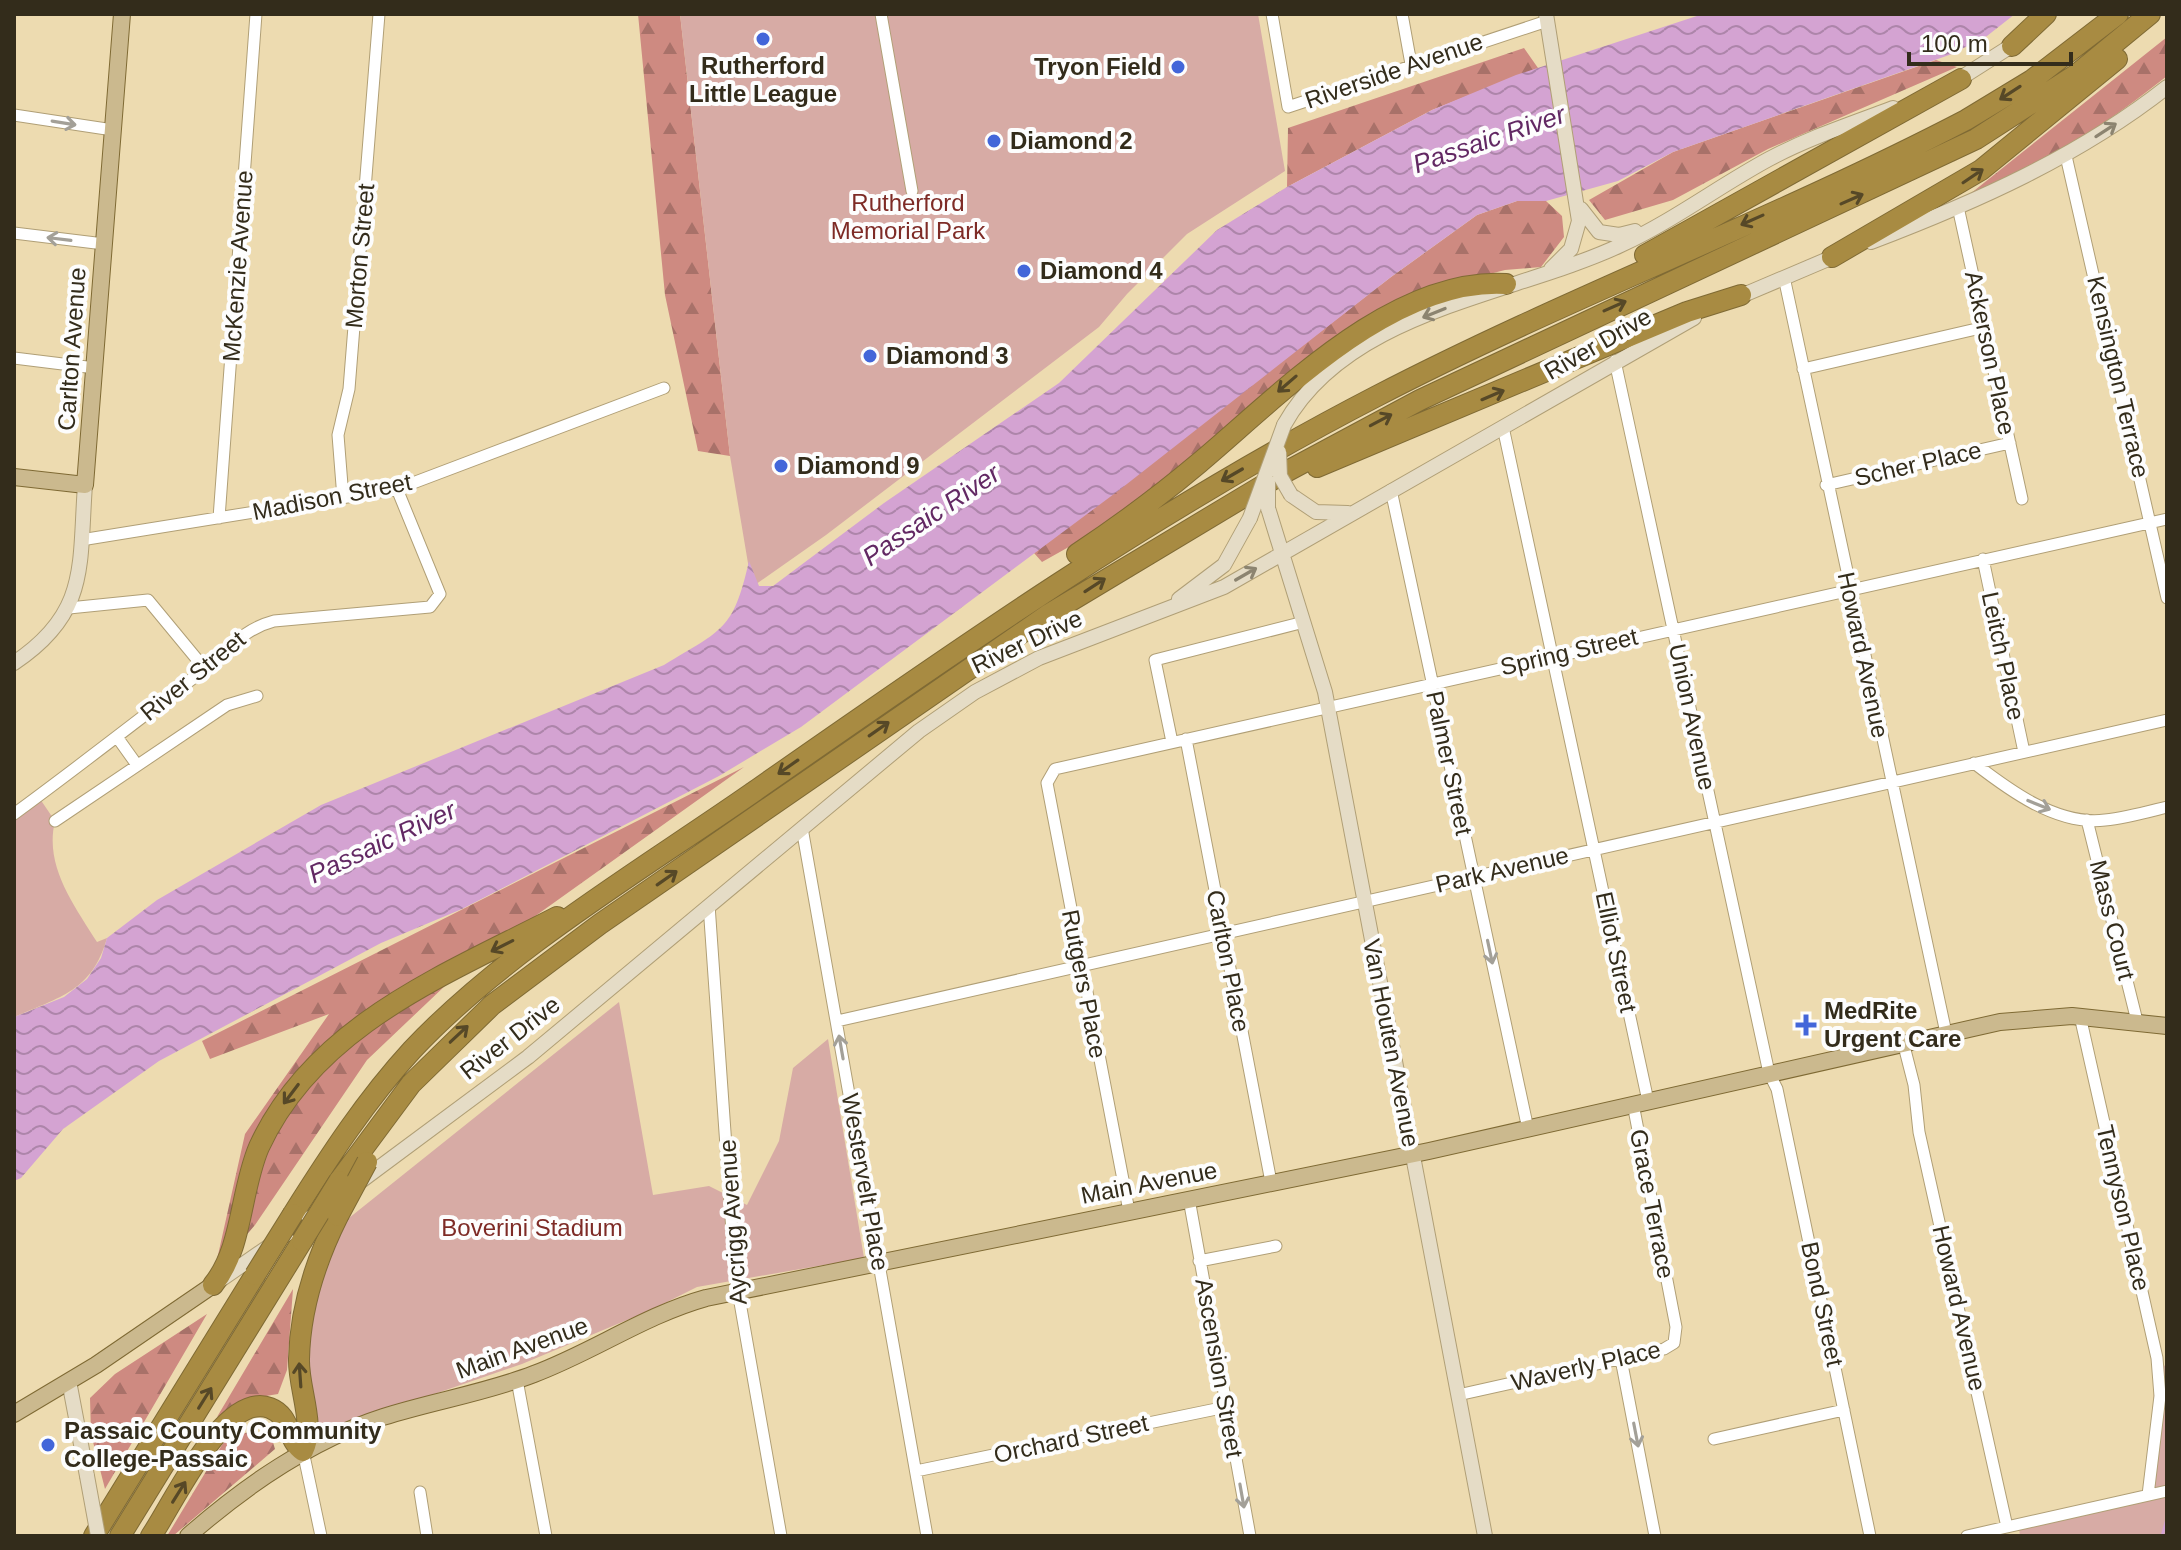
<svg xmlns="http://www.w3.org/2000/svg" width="2181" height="1550" viewBox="0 0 2181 1550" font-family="Arial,sans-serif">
<defs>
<pattern id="forest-firs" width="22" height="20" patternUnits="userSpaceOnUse" patternTransform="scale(2)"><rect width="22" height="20" fill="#ce8a81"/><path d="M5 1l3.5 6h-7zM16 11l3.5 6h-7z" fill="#a87169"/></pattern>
<pattern id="water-waves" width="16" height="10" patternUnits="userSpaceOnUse" patternTransform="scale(2)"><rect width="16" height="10" fill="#d4a3d2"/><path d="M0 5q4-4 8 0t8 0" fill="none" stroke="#ad85aa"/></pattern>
</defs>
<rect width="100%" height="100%" fill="#eddbb0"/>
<path fill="url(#forest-firs)" d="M638 14H680L730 456 698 451 665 295Z
M2167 37V76C2108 123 2041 168 1970 194Z
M1524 48 1538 68 1432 110 1287 187 1288 128Z
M1936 60 1957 67 1768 149 1673 200 1605 220 1589 200 1673 152Z
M1517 201H1546L1562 216 1564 237 1541 267 1505 270 1450 284 1182 467 1108 525 1042 562 1034 553 1391 277 1477 215Z
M744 767 468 964 367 1060 255 1225 214 1273 245 1134 329 1014 210 1059 202 1041Z
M293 1289 287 1370 278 1394 248 1399 217 1417Z
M207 1314 105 1489 91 1434 90 1398 115 1374Z
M251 1431 271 1436 275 1449 173 1536H167L225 1440Z"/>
<path fill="#d7aba5" d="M680 14H1258L1285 171 1187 234 1127 294 1099 327 826 535 752 587 730 456Z
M38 796 55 821C44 866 74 905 97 942L107 938C92 991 60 997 14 1017V814Z
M619 1002 653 1195 709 1186 747 1205 779 1141 793 1068 828 1039 864 1258 697 1287 651 1310 522 1364 318 1434 304 1384 312 1291 344 1222Z
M2167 1365V1536H2020L2018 1520 2146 1490 2156 1368Z"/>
<path fill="url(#water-waves)" d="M1703 14H2015L1987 36 1952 54 1673 152 1618 181 1546 201H1517L1477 215 1391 277 1118 491 801 727 719 776 462 909 381 943 159 1061 63 1129 21 1178 14 1181V1017L64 997 87 979 101 958 107 938 157 900 321 805 664 665C723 629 733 631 749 561L759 586H773L884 503 1059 383 1217 230 1287 187 1432 110 1516 75Z"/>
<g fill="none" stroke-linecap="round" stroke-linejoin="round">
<path stroke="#d4a3d2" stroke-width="3" d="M2162 1536 2167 1519"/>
<g stroke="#b09f76" stroke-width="13">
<path id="street" d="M881 14 912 191
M1272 14 1288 107 1547 21
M1402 14 1411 64
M14 115 113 130
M2066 156 2167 598
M1958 207 2022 499
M14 233 104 244
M1784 277 1946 1033
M14 358 95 368
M1615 361 1769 1073 1777 1089 1870 1536
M1803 369 1985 327
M1503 427 1648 1101
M1826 485 2010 443
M1391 490 1528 1129
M343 498 338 435 349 389 379 14
M219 518 256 14
M81 540 397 489 664 388
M1983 559 2024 752
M69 608 148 600 205 669
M117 737 137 765
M1186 739 1271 1182
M1172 742 1155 660 1304 622
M1974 763C2009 790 2057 826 2105 820 2126 818 2147 812 2167 807
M14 814C77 768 138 720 200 673 227 653 240 630 274 621L430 607 440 594 397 489
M2087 820 2137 1021
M55 821 227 705 257 696
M802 828 927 1536
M709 905 735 1274 781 1536
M2080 1016 2157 1358 2160 1396 2148 1495
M837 1021 2167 720
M1903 1042 1914 1085 1919 1132 2007 1527
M1189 1199 1250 1536
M1129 1211 1047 783 1055 769 2167 519
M1199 1261 1276 1246
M1621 1359 1655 1536
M517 1380 546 1536
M1458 1395 1664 1349 1674 1343 1676 1327 1633 1104
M1714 1439 1844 1410
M303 1451 321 1536
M916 1471 1226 1407
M420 1492 427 1536
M1967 1536 2167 1491"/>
</g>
<g stroke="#b09f76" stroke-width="16">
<path id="secondary" d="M1546 14 1579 221 1571 249 1551 269
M1953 83 2019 41
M1581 209 1599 232 1619 235 1635 231
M1871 242C1976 202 2078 157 2167 87
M1734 299 1840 254
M1284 425C1348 310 1512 296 1621 245 1673 221 1719 186 1769 159 1808 138 1851 124 1893 108
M1291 495 1316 512 1348 513
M1268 508 1325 692 1485 1536
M1179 599 1224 565 1250 518
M14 663C89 613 79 566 85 485
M357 1184 528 1057 919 731 975 692 1039 658 1224 587 1694 318
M219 1281 314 1215
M69 1381 87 1476"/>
</g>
<g stroke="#7f6a34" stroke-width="18">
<path id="primary" d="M14 477 85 485 122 14
M14 1414 96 1365 213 1285
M188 1536C245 1486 309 1441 383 1417 433 1401 485 1393 534 1374 593 1352 645 1315 706 1298L1429 1151 2000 1022 2072 1016 2167 1026"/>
</g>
<g stroke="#7f6a34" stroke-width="22">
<path id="highway" d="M2012 46 2046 14
M1645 255 1961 79
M1832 257 1981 170 2117 59
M1317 467 1687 312 1741 295
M1077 554C1119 526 1160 496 1199 463 1279 396 1392 277 1506 284
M339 1181 411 1084 492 1005 600 924 1049 614 1282 474 1420 400 1976 139 2077 74 2150 14
M293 1214C329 1157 366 1100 412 1050 505 951 640 871 752 793 955 651 1156 510 1377 396 1570 296 1774 220 1966 120L2032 80 2118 14
M213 1285C243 1248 240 1191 259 1147 315 1025 445 975 557 917
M94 1536 255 1275
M120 1536 302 1241
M151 1536C173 1505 224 1390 270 1408 291 1416 287 1440 303 1451 316 1425 298 1388 299 1359 300 1308 315 1262 338 1216"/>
</g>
<use href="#street" stroke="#fff" stroke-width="11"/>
<use href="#secondary" stroke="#e5dcc6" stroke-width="14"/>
<use href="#primary" stroke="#cbb98e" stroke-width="16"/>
<use href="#highway" stroke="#a88b42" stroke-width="20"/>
<g stroke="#b09f76" stroke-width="16" stroke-linecap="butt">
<path id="secondary-bridge" d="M1279 452 1280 476 1291 495
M1268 482V508
M1250 518 1284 425
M87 1476 98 1536"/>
</g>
<g stroke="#7f6a34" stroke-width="22" stroke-linecap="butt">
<path id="highway-bridge" d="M338 1216 367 1162
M302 1241 339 1181
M255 1275 293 1214"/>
</g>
<use href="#secondary-bridge" stroke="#e5dcc6" stroke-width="14"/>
<use href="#highway-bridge" stroke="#a88b42" stroke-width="20"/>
</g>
<defs><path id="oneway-shaft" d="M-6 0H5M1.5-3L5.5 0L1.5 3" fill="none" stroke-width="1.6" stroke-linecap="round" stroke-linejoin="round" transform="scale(2)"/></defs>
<g stroke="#564827">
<use href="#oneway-shaft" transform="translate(2010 93) rotate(147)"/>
<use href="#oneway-shaft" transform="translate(1973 176) rotate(-34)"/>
<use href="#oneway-shaft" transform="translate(1852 199) rotate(-24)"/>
<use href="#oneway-shaft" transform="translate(1752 220) rotate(156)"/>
<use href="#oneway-shaft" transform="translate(1615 306) rotate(-24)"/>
<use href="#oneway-shaft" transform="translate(1287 384) rotate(139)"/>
<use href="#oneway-shaft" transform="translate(1493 395) rotate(-23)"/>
<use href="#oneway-shaft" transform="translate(1381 420) rotate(-28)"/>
<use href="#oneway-shaft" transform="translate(1232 475) rotate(150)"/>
<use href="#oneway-shaft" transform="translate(1095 585) rotate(-33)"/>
<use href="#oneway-shaft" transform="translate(879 729) rotate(-35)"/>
<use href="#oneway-shaft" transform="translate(788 767) rotate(145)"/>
<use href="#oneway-shaft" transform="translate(667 878) rotate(-35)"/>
<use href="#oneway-shaft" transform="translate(502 946) rotate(153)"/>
<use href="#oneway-shaft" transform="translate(459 1034) rotate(-43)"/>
<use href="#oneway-shaft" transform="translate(291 1094) rotate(127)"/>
<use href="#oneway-shaft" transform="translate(300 1375) rotate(-94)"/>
<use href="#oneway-shaft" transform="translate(205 1398) rotate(-58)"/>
<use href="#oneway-shaft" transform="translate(179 1492) rotate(-58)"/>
</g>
<g stroke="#a3a098">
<use href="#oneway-shaft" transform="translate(64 123) rotate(9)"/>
<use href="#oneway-shaft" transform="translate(59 239) rotate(-173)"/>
<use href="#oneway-shaft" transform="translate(2039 805) rotate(22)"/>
<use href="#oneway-shaft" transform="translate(1490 952) rotate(78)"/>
<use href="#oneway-shaft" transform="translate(841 1047) rotate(-100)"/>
<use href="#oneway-shaft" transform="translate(1636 1435) rotate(79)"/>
<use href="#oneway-shaft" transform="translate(1242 1496) rotate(80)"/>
</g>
<g stroke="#8c8470">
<use href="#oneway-shaft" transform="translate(2106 130) rotate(-33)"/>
<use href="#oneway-shaft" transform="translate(1434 313) rotate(158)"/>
<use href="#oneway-shaft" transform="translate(1246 574) rotate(-30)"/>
</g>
<g fill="#4366d9" stroke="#fdfdfd" stroke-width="3">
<circle cx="763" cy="39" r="8"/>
<circle cx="1178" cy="67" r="8"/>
<circle cx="994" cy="141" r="8"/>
<circle cx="1024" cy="271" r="8"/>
<circle cx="870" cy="356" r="8"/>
<circle cx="781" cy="466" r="8"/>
<path d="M1802 1013h8v8h8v8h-8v8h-8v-8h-8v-8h8z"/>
<circle cx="48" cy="1445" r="8"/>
</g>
<g text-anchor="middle" stroke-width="8" stroke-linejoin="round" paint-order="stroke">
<g font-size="24" font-weight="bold" fill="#332c1b" stroke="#fdfdfd" text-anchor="start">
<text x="763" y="74" text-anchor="middle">Rutherford<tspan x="763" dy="28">Little League</tspan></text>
<text x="1162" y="75" text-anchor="end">Tryon Field</text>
<text x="1010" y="149">Diamond 2</text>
<text x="1040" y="279">Diamond 4</text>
<text x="886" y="364">Diamond 3</text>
<text x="797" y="474">Diamond 9</text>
<text x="1824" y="1019">MedRite<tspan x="1824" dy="28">Urgent Care</tspan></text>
<text x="64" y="1439">Passaic County Community<tspan x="64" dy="28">College-Passaic</tspan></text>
</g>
<g font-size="24" fill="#332c1b" stroke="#fdfdfd">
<text transform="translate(1394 71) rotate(-19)" y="8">Riverside Avenue</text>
<text transform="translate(360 256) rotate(-85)" y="8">Morton Street</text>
<text transform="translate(238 266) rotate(-86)" y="8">McKenzie Avenue</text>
<text transform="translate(1598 344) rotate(-30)" y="8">River Drive</text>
<text transform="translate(72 349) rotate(-86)" y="8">Carlton Avenue</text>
<text transform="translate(1990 353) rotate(78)" y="8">Ackerson Place</text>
<text transform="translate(2118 377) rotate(77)" y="8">Kensington Terrace</text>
<text transform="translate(1918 464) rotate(-13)" y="8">Scher Place</text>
<text transform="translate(332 497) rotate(-11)" y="8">Madison Street</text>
<text transform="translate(1027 642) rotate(-25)" y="8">River Drive</text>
<text transform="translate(1569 652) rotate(-13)" y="8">Spring Street</text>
<text transform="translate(1863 655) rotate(78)" y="8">Howard Avenue</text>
<text transform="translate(2003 656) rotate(78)" y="8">Leitch Place</text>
<text transform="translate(193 676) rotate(-39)" y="8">River Street</text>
<text transform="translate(1692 717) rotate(78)" y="8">Union Avenue</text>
<text transform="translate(1449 763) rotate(78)" y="8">Palmer Street</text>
<text transform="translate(1502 870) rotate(-13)" y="8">Park Avenue</text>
<text transform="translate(2112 920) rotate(76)" y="8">Mass Court</text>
<text transform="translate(1616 952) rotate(78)" y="8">Elliot Street</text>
<text transform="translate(1228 961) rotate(79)" y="8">Carlton Place</text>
<text transform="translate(1084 984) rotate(79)" y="8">Rutgers Place</text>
<text transform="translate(510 1038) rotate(-38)" y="8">River Drive</text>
<text transform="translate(1391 1043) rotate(79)" y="8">Van Houten Avenue</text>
<text transform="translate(865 1182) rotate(80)" y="8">Westervelt Place</text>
<text transform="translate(1149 1183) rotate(-11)" y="8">Main Avenue</text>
<text transform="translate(1652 1204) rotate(79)" y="8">Grace Terrace</text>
<text transform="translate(2123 1208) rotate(77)" y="8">Tennyson Place</text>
<text transform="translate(733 1222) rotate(-94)" y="8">Aycrigg Avenue</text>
<text transform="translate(1822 1304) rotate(78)" y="8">Bond Street</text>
<text transform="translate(1959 1308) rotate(77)" y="8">Howard Avenue</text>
<text transform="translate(522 1348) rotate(-20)" y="8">Main Avenue</text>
<text transform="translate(1586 1366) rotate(-13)" y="8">Waverly Place</text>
<text transform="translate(1219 1368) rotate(80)" y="8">Ascension Street</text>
<text transform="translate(1071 1439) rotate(-12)" y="8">Orchard Street</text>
</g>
<g font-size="24" fill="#7e2b26" stroke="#fdfdfd">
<text x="908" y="211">Rutherford<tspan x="908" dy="28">Memorial Park</tspan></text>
<text x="532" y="1236">Boverini Stadium</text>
</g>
<g font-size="26" font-style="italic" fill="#622863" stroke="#fdfdfd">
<text transform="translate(1489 139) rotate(-19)" y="9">Passaic River</text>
<text transform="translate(931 515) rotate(-34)" y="9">Passaic River</text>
<text transform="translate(382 842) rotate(-25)" y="9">Passaic River</text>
</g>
</g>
<rect width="2181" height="1550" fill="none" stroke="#332c1b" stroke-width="32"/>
<path d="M1909 52v12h162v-12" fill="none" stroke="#332c1b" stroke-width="4"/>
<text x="1921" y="52" font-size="24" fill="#332c1b" stroke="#fdfdfd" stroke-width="6" paint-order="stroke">100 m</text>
</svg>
